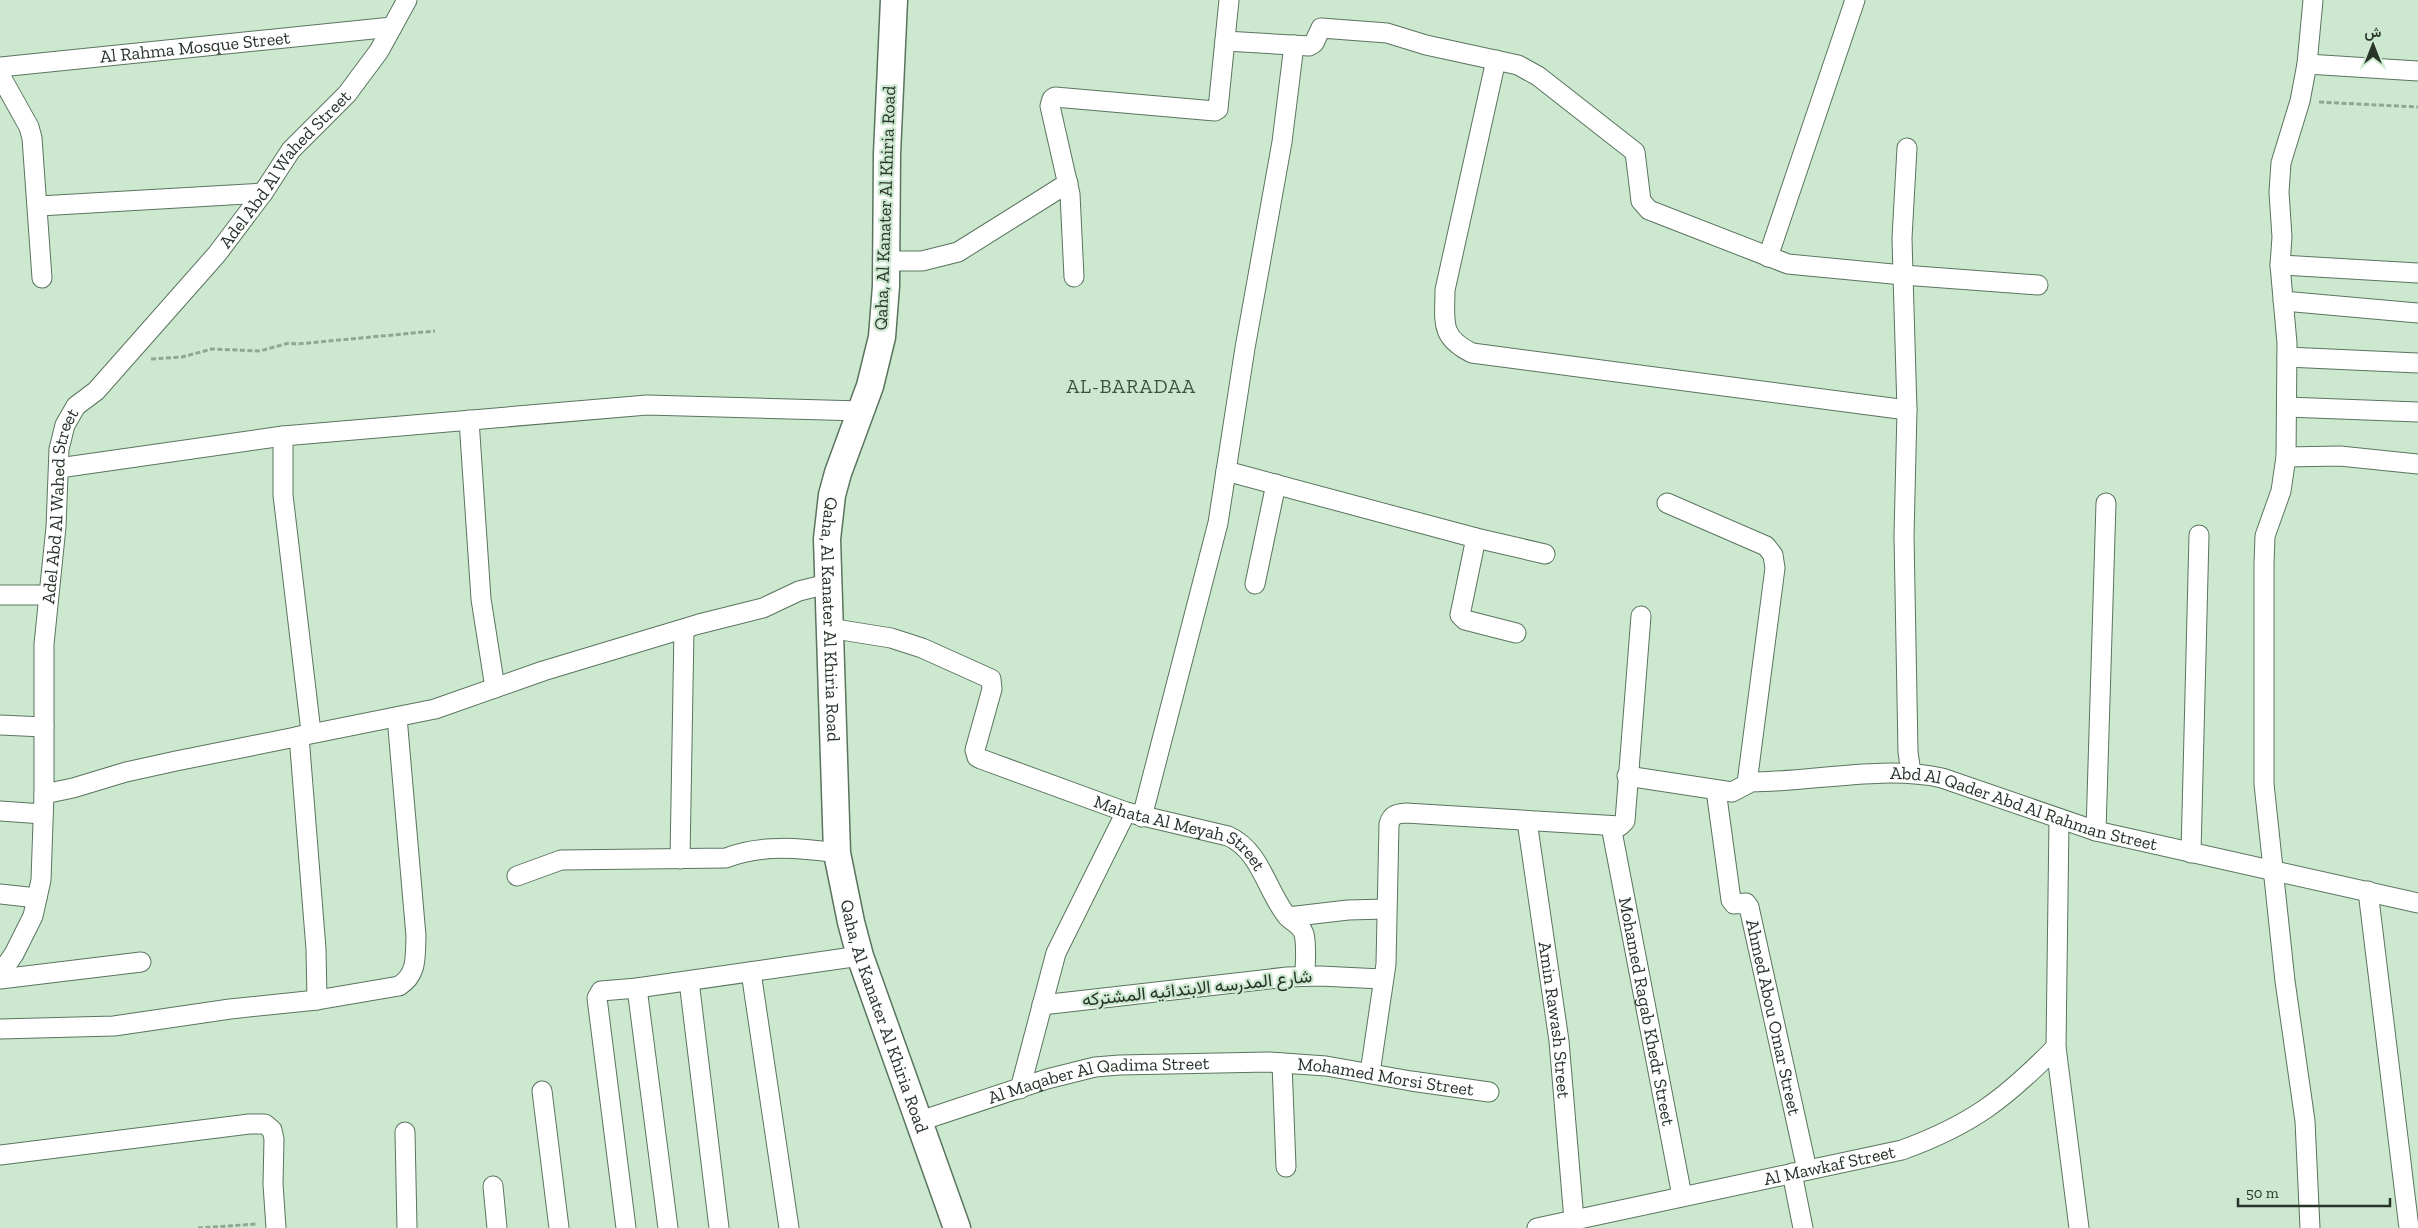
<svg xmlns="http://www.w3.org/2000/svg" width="2418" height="1228" viewBox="0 0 2418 1228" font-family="'Zilla Slab',Vazirmatn,serif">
<rect width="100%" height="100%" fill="#cce9d0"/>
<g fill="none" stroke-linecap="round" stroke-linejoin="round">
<g stroke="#5a745e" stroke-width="21">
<g id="street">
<path d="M1225 41 1309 46 1314 43 1321 28 1387 33 1426 45 1518 65 1538 76 1635 152 1641 201 1649 210 1788 264 1903 275 1907 410 1904 536 1908 752 1911 773"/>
<path d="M1496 60 1445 290C1445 321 1439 337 1472 353L1907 410"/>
<path d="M2307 64 2418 71"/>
<path id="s1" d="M0 67 392 27"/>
<path d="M0 75 29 127 32 138 42 278"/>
<path d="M1907 148 1902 238 1903 275 2038 285"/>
<path d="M39 206 263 193"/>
<path d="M1768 257 1855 0"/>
<path d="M886 261H922L958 252 1068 183"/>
<path d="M2280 265 2418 273"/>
<path d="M1074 277 1070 194 1050 106 1052 99 1055 97 1215 111 1218 109 1229 0"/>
<path d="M2283 301 2418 313"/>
<path d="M2287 357 2418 363"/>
<path d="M2287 407 2418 412"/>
<path d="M469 420 481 599 495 688"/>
<path d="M283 436V495L311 732"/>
<path d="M2286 457 2340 456 2418 464"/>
<path d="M59 468 283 436 647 405 861 411"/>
<path d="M1226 471 1476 538 1545 554"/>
<path d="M1667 503 1766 546 1773 555 1775 568 1747 783"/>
<path d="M1476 538 1460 615 1465 620 1516 633"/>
<path d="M1255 584 1276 484"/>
<path d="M0 595H47"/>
<path id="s2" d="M829 628 891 638 922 648 991 679 992 689 975 750 977 757 981 759 1126 812 1228 836C1260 850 1266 889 1286 915 1291 922 1301 924 1304 934 1307 946 1305 963 1305 976"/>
<path d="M0 725 44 727"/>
<path d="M299 736 316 949 317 1000"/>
<path id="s3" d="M1627 776 1732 792 1751 782C1811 782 1884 765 1942 778L2096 831 2418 903"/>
<path id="s4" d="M1716 790 1731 900 1734 904 1746 903 1749 907 1807 1170"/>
<path d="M44 794 73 788 126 772 176 761 435 709 543 671 699 624 763 608 799 591 827 584"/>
<path d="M0 811 43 814"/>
<path d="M1142 817 1218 523 1245 348 1282 142 1294 45"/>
<path d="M2059 820 2056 1047 2079 1228"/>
<path id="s5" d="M1527 821 1559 1041 1574 1220"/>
<path id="s6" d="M1611 826 1682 1196"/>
<path d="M2096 831 2106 503"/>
<path d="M2191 853 2199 535"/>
<path d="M680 859 684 629"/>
<path d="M517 876 561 860 726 858C761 844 801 848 837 853"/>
<path d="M2368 891 2409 1228"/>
<path d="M0 894 37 898"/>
<path d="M1288 917 1348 910 1386 909"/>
<path d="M751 972 789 1228"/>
<path id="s7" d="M0 974 14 954 33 916 41 880 44 794V644L56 527 59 449 65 425 76 406 96 391 217 254 263 193 291 150 347 94 379 51 407 0"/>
<path d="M0 979 141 962"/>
<path d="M689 981 719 1228"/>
<path d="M637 988 668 1228"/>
<path d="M1042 1005 1287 977 1320 976 1382 979"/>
<path d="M0 1029 114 1026 230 1009 317 1000 399 986C418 974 415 956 416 936L397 717"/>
<path d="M1282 1063 1286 1167"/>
<path d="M1370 1073 1386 964 1389 824C1392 814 1397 814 1406 813L1620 826 1625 821 1641 616"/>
<path d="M1020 1089 1056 953 1126 812"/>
<path d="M542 1091 559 1228"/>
<path id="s8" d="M920 1121 1047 1079 1095 1067 1120 1065 1268 1062 1326 1066 1411 1081 1489 1092"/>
<path d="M405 1132 407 1228"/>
<path d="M0 1155 249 1124H265L272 1130 274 1139 273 1184 276 1228"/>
<path d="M1792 1173 1803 1228"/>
<path d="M493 1186 497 1228"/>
<path d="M626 1228 597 998 601 991 637 988 860 956"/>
<path id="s9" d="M1537 1228 1902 1150C1971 1125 2005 1099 2056 1047"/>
<path d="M2310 1228 2305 1121 2285 981 2264 784V564L2265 536 2281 491 2286 457 2287 343 2280 265 2282 237 2279 192 2281 163 2300 101 2307 64 2313 0"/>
</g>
</g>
<g stroke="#5a745e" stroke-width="29">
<g id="secondary">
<path id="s10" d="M894 0 887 154 886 286 882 337 870 386 838 473 832 495 827 539 837 853 851 922 860 956 957 1228"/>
</g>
</g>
<path stroke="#90a693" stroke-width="3" stroke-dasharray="5 2.5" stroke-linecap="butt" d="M2319 102 2418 107
M151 359 182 357 212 349 260 351 289 343 297 344 435 331
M198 1228 257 1224"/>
<use href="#street" stroke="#fff" stroke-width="19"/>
<use href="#secondary" stroke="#fff" stroke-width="26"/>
</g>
<g text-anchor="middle" stroke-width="4.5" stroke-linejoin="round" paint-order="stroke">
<g font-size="18" fill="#28332a" stroke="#cce9d0">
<text dy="6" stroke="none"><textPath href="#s1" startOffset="196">Al Rahma Mosque Street</textPath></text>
<text dy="6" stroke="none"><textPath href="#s7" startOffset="899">Adel Abd Al Wahed Street</textPath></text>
<text transform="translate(885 208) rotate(-88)" y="6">Qaha, Al Kanater Al Khiria Road</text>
<text dy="6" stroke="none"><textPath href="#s7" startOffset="479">Adel Abd Al Wahed Street</textPath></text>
<text dy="6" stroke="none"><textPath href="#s10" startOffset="628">Qaha, Al Kanater Al Khiria Road</textPath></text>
<text dy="6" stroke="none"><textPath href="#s3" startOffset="406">Abd Al Qader Abd Al Rahman Street</textPath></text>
<text dy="6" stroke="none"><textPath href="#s2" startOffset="470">Mahata Al Meyah Street</textPath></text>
<text transform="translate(1197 988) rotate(-6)" y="6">شارع المدرسه الابتدائيه المشتركه</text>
<text dy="6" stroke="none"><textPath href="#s6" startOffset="189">Mohamed Ragab Khedr Street</textPath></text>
<text dy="6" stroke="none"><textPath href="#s10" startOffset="1032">Qaha, Al Kanater Al Khiria Road</textPath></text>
<text dy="6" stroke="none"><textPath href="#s4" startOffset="246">Ahmed Abou Omar Street</textPath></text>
<text dy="6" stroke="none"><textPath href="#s5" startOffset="201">Amin Rawash Street</textPath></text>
<text dy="6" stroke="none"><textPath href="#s8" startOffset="475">Mohamed Morsi Street</textPath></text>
<text dy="6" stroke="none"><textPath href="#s8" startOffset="185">Al Maqaber Al Qadima Street</textPath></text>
<text dy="6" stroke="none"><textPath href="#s9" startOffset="299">Al Mawkaf Street</textPath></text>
</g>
<g font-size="20" letter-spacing="1" fill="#3b543f" stroke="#cce9d0">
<text x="1131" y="393">AL-BARADAA</text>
</g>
</g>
<g transform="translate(2373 45)" stroke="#cce9d0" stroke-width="4" paint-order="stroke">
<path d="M0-4L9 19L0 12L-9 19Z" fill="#28332a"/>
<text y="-8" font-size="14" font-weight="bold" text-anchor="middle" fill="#28332a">ش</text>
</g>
<path d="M2238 1198v8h152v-8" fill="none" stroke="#28332a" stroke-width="2.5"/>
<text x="2246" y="1198" font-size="15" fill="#28332a" stroke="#cce9d0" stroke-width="4" paint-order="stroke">50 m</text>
</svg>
